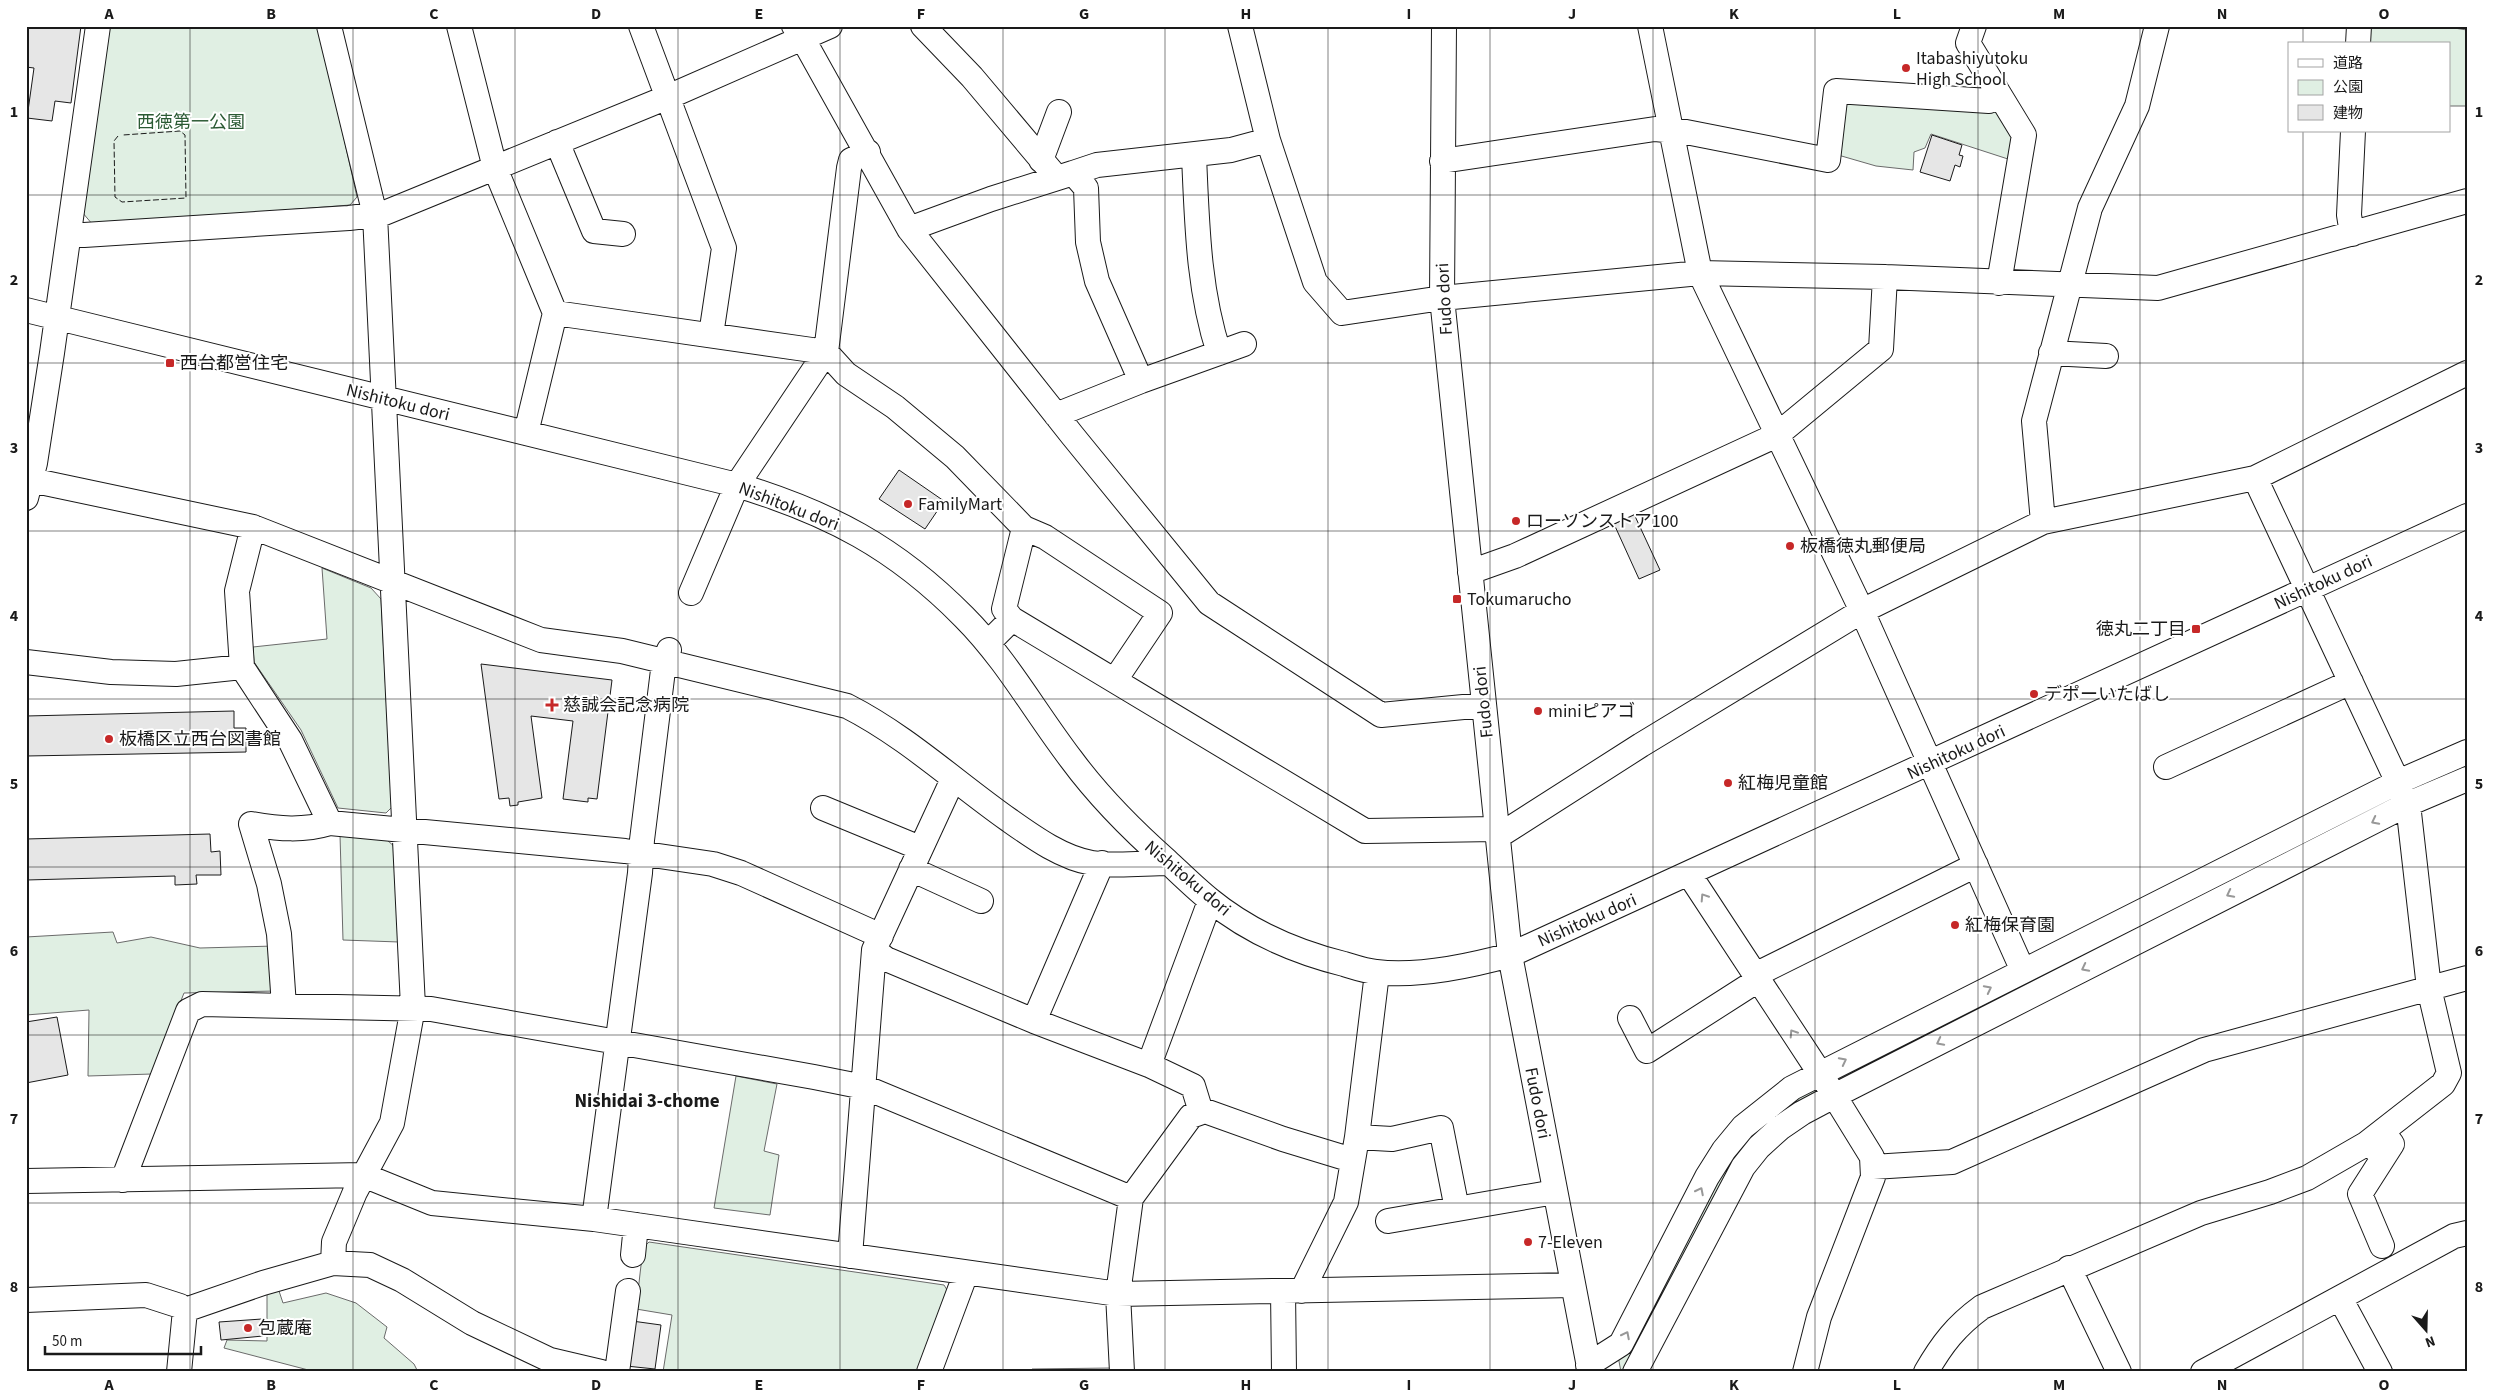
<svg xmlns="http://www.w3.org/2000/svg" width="2493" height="1398" viewBox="0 0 2493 1398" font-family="'Source Sans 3','Noto Sans JP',sans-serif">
<rect width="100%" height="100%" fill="#fff"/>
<path fill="#e0efe3" stroke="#6a6a6a" d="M108 26H319L357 197 350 205 93 225 82 212Z
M2369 26H2441L2467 30V106H2449V44H2368Z
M1854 97 1996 110 2015 135 2011 160 1931 134 1925 148 1914 152 1913 170 1876 166 1838 155 1844 105Z
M322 568 371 588 381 599 392 807 386 813 338 808 301 730 254 662 253 647 327 639Z
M340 835 387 840 396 848 399 942 343 940Z
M113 932 117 943 151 937 200 948 275 946 276 991 184 993 152 1074 88 1076 89 1010 26 1015V937Z
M736 1076 777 1084 764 1151 779 1155 770 1215 714 1208Z
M1812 1085 1819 1097 1775 1125 1629 1372H1621L1618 1356 1726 1156Z
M649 1242 944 1285 949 1293 920 1372H663L672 1315 636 1309 643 1248Z
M279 1291 283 1303 326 1293 356 1303 387 1327 384 1338 414 1364 418 1372H316L224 1348 227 1340 267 1341V1293Z"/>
<path fill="#ededed" stroke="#6a6a6a" d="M1111 1368V1372H1032V1369Z"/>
<path fill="#e6e6e6" stroke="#1a1a1a" d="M28 26H81L71 103 55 101 52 121 27 118 34 68 26 67Z
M1932 135 1962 145 1959 155 1963 156 1960 167 1955 165 1950 181 1920 172Z
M899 470 944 501 925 529 879 499Z
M1634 514 1660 570 1639 579 1614 524Z
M481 664 612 680 597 799 588 798V802L563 799 573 721 531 716 542 798 518 802V805L510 806 509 798 499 799Z
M234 711V728H246V752L26 756V716Z
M210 834 211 852 220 851 221 875H196L197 884 175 885V876L26 880V839Z
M57 1017 68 1075 26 1083V1022Z
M262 1319 263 1336 221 1340 219 1322Z
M632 1321 661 1325 655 1369 626 1366Z"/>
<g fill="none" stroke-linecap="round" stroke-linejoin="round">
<g stroke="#1a1a1a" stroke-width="26">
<path id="minor" d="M329 26 375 215 413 1007 392 1123 355 1192 334 1242 333 1263
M459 26 495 168 555 313 526 433
M641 26 724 248 711 335
M794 26 803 39 909 229 1072 435 1209 603 1381 715 1484 705
M923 26 972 77 1057 178
M1240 26 1268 140 1315 282 1342 313 1442 298 1700 273 1885 277 2158 288 2467 201
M1444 26 1442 298 1510 955 1590 1372
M1650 26 1700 273 1862 611 2023 971
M1974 26 1968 43 2024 135 1999 283
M2358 44 2359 26
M557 142 594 231 623 234
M1194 156C1197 222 1198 289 1219 353
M1041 160 1059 112
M1442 161 1655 129 1686 132 1828 160 1836 91 1989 101 2000 96
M1073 173 1097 165 1231 150 1268 140
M909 229 991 199 1073 173 1086 188 1088 242 1097 281 1141 381
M69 233 84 235 349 218 382 214 668 97 830 26
M2352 234 2349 215 2353 131
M26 310 737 485C829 513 895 547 964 617 1006 659 1035 712 1071 759 1099 797 1132 830 1167 861 1181 874 1195 888 1210 900 1248 931 1296 952 1344 964 1354 967 1365 971 1376 972 1417 977 1470 966 1510 955L2467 516
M555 313 826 352 846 374 895 407 955 457 1024 528 1004 609 1012 619
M2051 353 2106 356
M1056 415 1141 381 1244 344
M26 479 253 527 541 640 622 651 847 706C906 736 955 782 1009 820 1033 837 1062 858 1092 863 1113 867 1146 863 1169 863
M26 498 35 463 52 353 98 26
M2043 522 2034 421 2090 208 2137 106 2157 26
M253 527 237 591 242 667 290 740 330 823
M1024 528 1045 537 1160 613 1115 680
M1470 572 1515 556 1777 435 1881 349 1885 277
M691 593 737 485 826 352 849 168 851 160 868 152
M988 643 1012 619 1365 831 1496 829
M26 662 111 672 176 674 242 667
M2166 767 2351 682
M823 808 920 848
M1497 837 1641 745 1862 611 2043 522 2255 478 2467 373
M911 869 981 901
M1689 874 1827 1084 1872 1157 1873 1177 1819 1317 1805 1372
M874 950 886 959 1034 1021 1149 1065 1193 1086 1201 1112
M1755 975 1976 865
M284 1006 279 934 269 884 251 824C279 829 303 831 330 823L625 851 713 864 741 873 881 936
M1630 1018 1647 1051 1758 980
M1034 1021 1102 863
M1149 1065 1210 901
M1357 1137 1392 1139 1441 1128 1457 1209
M2372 1145 2377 1151 2389 1140 2392 1144 2360 1194 2382 1246
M1873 1167 1952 1162 2204 1050 2467 978
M123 1180 188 1011 202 1004 431 1009 814 1077 864 1087 1131 1198
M26 1181 363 1175 432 1203 594 1219 1118 1294 1573 1285
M594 1219 640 873 642 840 664 662 669 650
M1388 1221 1555 1192
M633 1255 636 1225
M850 1256 874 950 953 779
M2069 1268 2119 1372
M1283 1291 1284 1372
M1302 1291 1346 1202 1357 1137 1377 973
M2340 1298 2380 1372
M26 1300 146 1295 180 1306 185 1310 179 1372
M185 1310 263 1283 333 1263 370 1265 402 1280 472 1323 550 1360 601 1372
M1588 1365 1621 1344 1707 1177 1724 1150 1743 1127 1792 1088 2398 782 2467 752
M617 1372 628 1291
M929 1372 966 1273
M1122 1372 1118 1294 1131 1198 1191 1116 1205 1111 1283 1139 1352 1160
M1635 1372 1743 1167 1759 1147 1780 1128 1802 1113 1834 1096 2408 804 2467 779
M1926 1372C1942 1344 1956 1326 1982 1307L2201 1213 2270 1192 2307 1178 2366 1144 2443 1084 2449 1073 2429 988 2408 804 2255 478
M2203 1372 2454 1236 2467 1233"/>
</g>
<use href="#minor" stroke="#fff" stroke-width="24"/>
<path stroke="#1a1a1a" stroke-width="1" stroke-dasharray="6 2.5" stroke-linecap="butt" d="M118 136 114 141 115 197 122 202 186 198 185 135 180 131 123 135"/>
</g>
<defs><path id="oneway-chevron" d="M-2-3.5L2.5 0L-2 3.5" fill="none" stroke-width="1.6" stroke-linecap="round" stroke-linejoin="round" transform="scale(1.25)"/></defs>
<g stroke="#989898">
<use href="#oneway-chevron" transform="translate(2375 821) rotate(153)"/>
<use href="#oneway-chevron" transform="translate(2230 894) rotate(153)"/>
<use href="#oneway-chevron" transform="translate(1704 897) rotate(-123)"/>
<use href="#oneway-chevron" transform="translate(2085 968) rotate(153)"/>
<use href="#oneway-chevron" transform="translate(1988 989) rotate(-27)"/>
<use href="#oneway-chevron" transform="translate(1793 1033) rotate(-123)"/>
<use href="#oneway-chevron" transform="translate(1940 1042) rotate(153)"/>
<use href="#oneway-chevron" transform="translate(1843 1061) rotate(-27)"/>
<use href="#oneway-chevron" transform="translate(1700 1191) rotate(-63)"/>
<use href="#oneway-chevron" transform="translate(1626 1335) rotate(-63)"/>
</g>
<path fill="none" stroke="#1a1a1a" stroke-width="1" stroke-opacity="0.55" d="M190 26V1372M353 26V1372M515 26V1372M678 26V1372M840 26V1372M1003 26V1372M1165 26V1372M1328 26V1372M1490 26V1372M1653 26V1372M1815 26V1372M1978 26V1372M2140 26V1372M2303 26V44M2303 131V1372M26 195H2467M26 363H2467M26 531H2467M26 699H2467M26 867H2467M26 1035H2467M26 1203H2467"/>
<g fill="#c62828" stroke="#fff" stroke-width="2">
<circle cx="1906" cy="68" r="5"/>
<rect x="165" y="358" width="10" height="10" rx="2.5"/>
<circle cx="908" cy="504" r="5"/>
<circle cx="1516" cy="521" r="5"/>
<circle cx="1790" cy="546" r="5"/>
<rect x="1452" y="594" width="10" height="10" rx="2.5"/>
<rect x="2191" y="624" width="10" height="10" rx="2.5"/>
<circle cx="2034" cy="694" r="5"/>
<path d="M549.5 697.5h5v5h5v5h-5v5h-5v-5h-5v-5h5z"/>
<circle cx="1538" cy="711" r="5"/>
<circle cx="109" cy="739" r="5"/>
<circle cx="1728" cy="783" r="5"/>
<circle cx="1955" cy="925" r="5"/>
<circle cx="1528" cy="1242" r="5"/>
<circle cx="248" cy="1328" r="5"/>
</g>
<g text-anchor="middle" stroke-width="4" stroke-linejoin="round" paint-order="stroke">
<g font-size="18" fill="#1a1a1a" stroke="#fff" text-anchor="start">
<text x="1916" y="64">Itabashiyutoku<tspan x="1916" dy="21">High School</tspan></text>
<text x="180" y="369">西台都営住宅</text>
<text x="918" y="510">FamilyMart</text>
<text x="1526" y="527">ローソンストア100</text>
<text x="1800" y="552">板橋徳丸郵便局</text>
<text x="1467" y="605">Tokumarucho</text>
<text x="2186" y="635" text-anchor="end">徳丸二丁目</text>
<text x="2044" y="700">デポーいたばし</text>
<text x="563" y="711">慈誠会記念病院</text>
<text x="1548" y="717">miniピアゴ</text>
<text x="119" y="745">板橋区立西台図書館</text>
<text x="1738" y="789">紅梅児童館</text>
<text x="1965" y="931">紅梅保育園</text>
<text x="1538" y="1248">7-Eleven</text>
<text x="258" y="1334">包蔵庵</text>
</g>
<g font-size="18" fill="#2b5a34" stroke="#fff">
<text x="191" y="128">西徳第一公園</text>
</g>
<g font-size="18" fill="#1a1a1a" stroke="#fff">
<text transform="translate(1444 299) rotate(-93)" y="6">Fudo dori</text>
<text transform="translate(398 402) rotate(14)" y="6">Nishitoku dori</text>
<text transform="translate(789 506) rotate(21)" y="6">Nishitoku dori</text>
<text transform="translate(2323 582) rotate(-25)" y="6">Nishitoku dori</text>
<text transform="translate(1483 702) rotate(-96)" y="6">Fudo dori</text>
<text transform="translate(1956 752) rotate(-25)" y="6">Nishitoku dori</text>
<text transform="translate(1188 878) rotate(40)" y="6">Nishitoku dori</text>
<text transform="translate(1587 920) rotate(-24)" y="6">Nishitoku dori</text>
<text transform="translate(1538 1103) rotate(79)" y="6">Fudo dori</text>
</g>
<g font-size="19" font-weight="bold" fill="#1a1a1a" stroke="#fff">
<text x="647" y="1107">Nishidai 3-chome</text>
</g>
</g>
<rect width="2493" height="1398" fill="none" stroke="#ffffff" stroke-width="55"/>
<rect x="2288" y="42" width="162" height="90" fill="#ffffff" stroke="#a3a3a3"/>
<rect x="2298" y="59" width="25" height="8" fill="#ffffff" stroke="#a3a3a3"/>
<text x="2333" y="68" font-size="15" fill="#1a1a1a">道路</text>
<rect x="2298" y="80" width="25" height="15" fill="#e0efe3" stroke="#a3a3a3"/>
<text x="2333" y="92" font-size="15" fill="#1a1a1a">公園</text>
<rect x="2298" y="105" width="25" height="15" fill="#e6e6e6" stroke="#a3a3a3"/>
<text x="2333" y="118" font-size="15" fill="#1a1a1a">建物</text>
<g transform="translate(2426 1330) rotate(160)" stroke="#ffffff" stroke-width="4" paint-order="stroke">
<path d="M0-4L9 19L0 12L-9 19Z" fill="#1a1a1a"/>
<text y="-8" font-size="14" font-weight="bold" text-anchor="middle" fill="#1a1a1a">N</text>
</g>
<path d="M45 1346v8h156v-8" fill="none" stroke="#1a1a1a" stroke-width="2.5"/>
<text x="52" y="1346" font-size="15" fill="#1a1a1a" stroke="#ffffff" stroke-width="4" paint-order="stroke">50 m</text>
<rect x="28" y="28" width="2438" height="1342" fill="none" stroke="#1a1a1a" stroke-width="2"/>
<g font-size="16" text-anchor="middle" font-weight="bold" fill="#1a1a1a">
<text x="109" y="19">A</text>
<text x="271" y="19">B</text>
<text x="434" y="19">C</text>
<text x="596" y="19">D</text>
<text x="759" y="19">E</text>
<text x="921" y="19">F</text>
<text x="1084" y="19">G</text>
<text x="1246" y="19">H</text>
<text x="1409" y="19">I</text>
<text x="1572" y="19">J</text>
<text x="1734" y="19">K</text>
<text x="1897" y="19">L</text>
<text x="2059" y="19">M</text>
<text x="2222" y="19">N</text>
<text x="2384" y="19">O</text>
<text x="14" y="117">1</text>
<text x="2479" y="117">1</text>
<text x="14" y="285">2</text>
<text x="2479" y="285">2</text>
<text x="14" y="453">3</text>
<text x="2479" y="453">3</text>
<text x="14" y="621">4</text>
<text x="2479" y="621">4</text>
<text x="14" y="789">5</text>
<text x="2479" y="789">5</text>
<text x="14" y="956">6</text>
<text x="2479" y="956">6</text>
<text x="14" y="1124">7</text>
<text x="2479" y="1124">7</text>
<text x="14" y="1292">8</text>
<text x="2479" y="1292">8</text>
<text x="109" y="1390">A</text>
<text x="271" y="1390">B</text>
<text x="434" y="1390">C</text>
<text x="596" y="1390">D</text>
<text x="759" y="1390">E</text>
<text x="921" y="1390">F</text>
<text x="1084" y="1390">G</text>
<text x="1246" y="1390">H</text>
<text x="1409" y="1390">I</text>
<text x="1572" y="1390">J</text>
<text x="1734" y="1390">K</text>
<text x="1897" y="1390">L</text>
<text x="2059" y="1390">M</text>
<text x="2222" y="1390">N</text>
<text x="2384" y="1390">O</text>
</g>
</svg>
